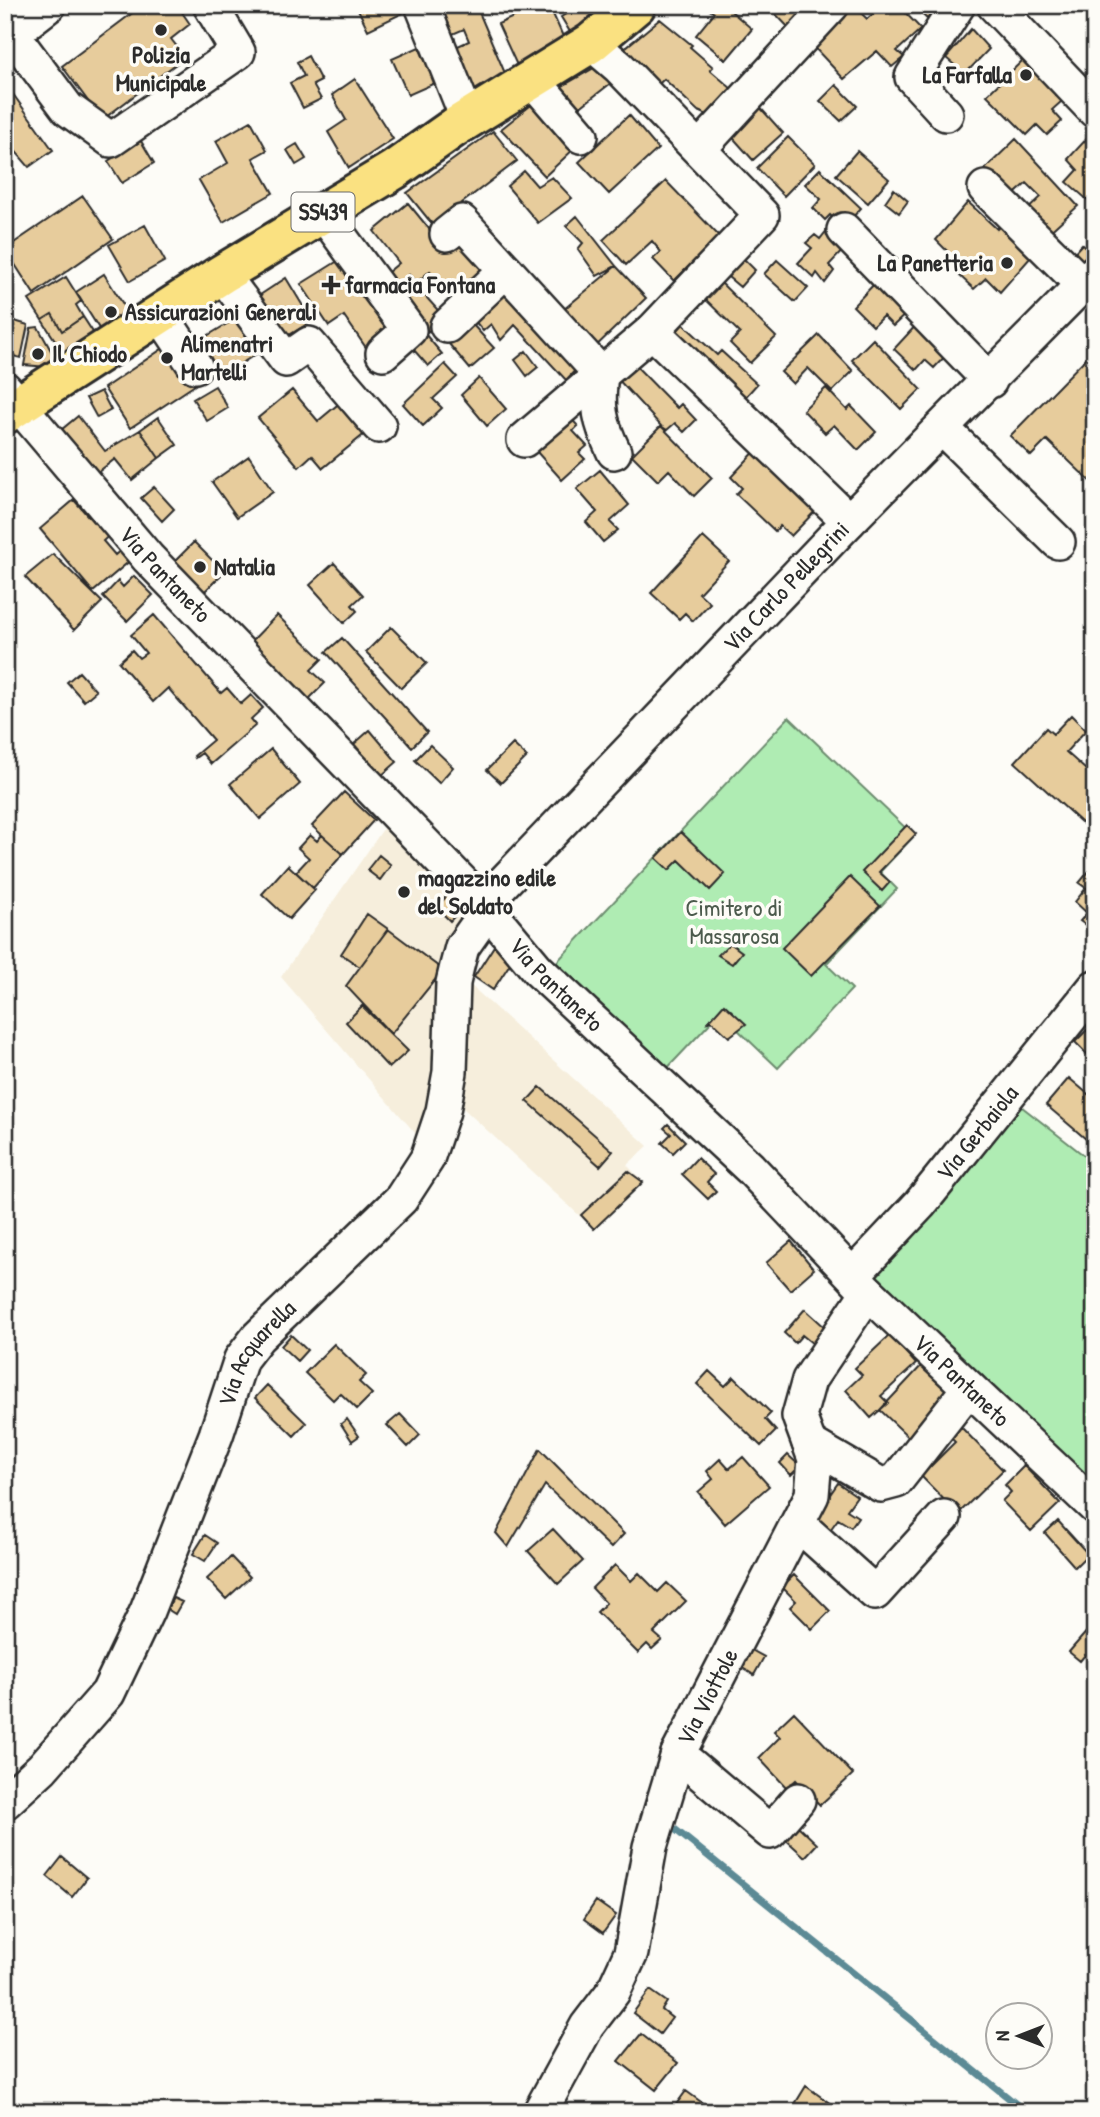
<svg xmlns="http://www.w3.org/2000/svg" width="1100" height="2117" viewBox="0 0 1100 2117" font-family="'Patrick Hand',sans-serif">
<rect width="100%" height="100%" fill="#fdfcf7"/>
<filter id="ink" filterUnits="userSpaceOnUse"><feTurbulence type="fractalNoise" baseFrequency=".0143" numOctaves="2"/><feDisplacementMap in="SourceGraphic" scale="14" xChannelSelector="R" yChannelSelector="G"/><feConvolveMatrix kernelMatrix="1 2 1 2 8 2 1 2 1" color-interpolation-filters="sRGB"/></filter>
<g filter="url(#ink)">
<path fill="#f6eedc" d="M392 816 475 908 447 964 648 1146 627 1165 643 1182 594 1229 451 1097 416 1134 281 977Z"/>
<path fill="#afecb3" stroke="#6d8c6f" stroke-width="2" d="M789 717 914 836 880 872 897 889 826 964 852 989 778 1068 737 1029 712 1021 660 1076 549 970Z
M1017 1103 1095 1164V1498L867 1276Z"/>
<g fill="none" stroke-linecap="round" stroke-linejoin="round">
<path stroke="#5c8a95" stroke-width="7" d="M666 1822 1026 2112"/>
</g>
<path fill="#e7cc9c" stroke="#2b2b2b" stroke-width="2" d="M143 5H154L160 13 170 5H177L190 24 171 39 185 57 102 120 62 66Z
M356 5H402L405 12 368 30Z
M460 5H476L510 85 472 102 449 50 469 41 464 29 448 36 438 15Z
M540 5H549L569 50 520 72 498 24Z
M567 5H630L578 45 561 17 569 12Z
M703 5H724L752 29 726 60 696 35 714 13Z
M767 5H818L791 30Z
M846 5H853L867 19 876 11 871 5H898L921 29 897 51 904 57 892 67 877 51 844 79 812 45Z
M912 5H940L927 19Z
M660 19 692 45 690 47 713 67 710 70 732 89 710 116 698 111 664 79 659 84 620 52Z
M971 29 989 49 965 74 946 58Z
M419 47 435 83 408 95 392 59Z
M308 56 321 81 313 85 321 99 303 108 290 83 304 76 297 62Z
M1023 60 1062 101 1052 110 1062 121 1047 135 1037 125 1027 135 987 95Z
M594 68 611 83 579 108 561 87Z
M355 79 393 139 349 168 328 132 346 120 332 95Z
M5 83 53 150 29 167 5 139Z
M836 85 857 106 841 121 820 101Z
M535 102 576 147 545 176 501 129Z
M757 104 783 133 753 160 727 131Z
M629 115 658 149 609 194 579 162Z
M251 121 267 150 253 158 273 193 223 222 199 180 228 163 216 141Z
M493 131 517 161 433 225 407 193Z
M1090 135 1095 139V199L1091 203 1067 182 1078 170 1068 159Z
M788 137 815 164 784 196 757 168Z
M1016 139 1078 206 1045 236 1024 213 1041 197 1027 183 1009 199 983 171Z
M141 141 154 163 122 183 108 161Z
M297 144 306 159 296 165 287 150Z
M857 151 889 179 868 203 836 175Z
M820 169 861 208 843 228 830 215 825 220 813 208 821 199 805 184Z
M524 171 537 186 552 177 572 198 538 223 507 186Z
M666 181 719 236 674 281 653 259 661 252 652 241 626 265 603 240Z
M894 189 908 201 899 213 885 202Z
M83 196 113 239 34 294 5 249Z
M968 202 997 229 1007 218 1038 249 1000 292 986 278 974 289 949 266 954 258 936 240Z
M408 203 443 246 459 232 491 271 455 301 430 271 416 283 409 275 392 289 382 277 399 263 374 231Z
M577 216 616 266 597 276 578 249 583 243 566 226Z
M145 225 165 261 130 281 109 245Z
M828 229 847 246 829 265 834 271 825 283 817 273 814 278 798 263 812 248 806 243 815 235 820 239Z
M1082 244 1091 252 1079 264 1071 256Z
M739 254 755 270 740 287 722 272Z
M341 259 391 337 369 352 344 316 329 326 301 284Z
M777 260 808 288 795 302 764 274Z
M616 266 646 298 588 354 557 315Z
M104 274 128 312 100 330 76 292Z
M714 276 776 337 750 363 730 343 740 333 698 292Z
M66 277 81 301 76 305 83 317 62 331 52 314 42 320 29 300Z
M286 278 312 321 286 337 260 295Z
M878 280 909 311 893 326 883 316 873 326 853 306Z
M506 281 583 362 566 380 515 325 501 340 491 324 483 331 470 315Z
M418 288 444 317 425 334 442 354 428 366 406 341 400 304Z
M52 314 62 331 83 317 98 340 68 360 42 320Z
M240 316 261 351 218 378 197 342Z
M11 320 28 325 21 358 5 354V325L10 326Z
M919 322 950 351 934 368 925 360 916 370 894 349Z
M472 324 494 348 470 369 449 344Z
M683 324 717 355 721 351 757 384 740 403 671 338Z
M38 327 54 356 48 367 24 365 31 328Z
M819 335 853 371 832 392 808 368 793 384 781 372Z
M873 339 921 389 901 409 852 360Z
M171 343 198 383 130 428 104 388Z
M1095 349V486L1047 440 1031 456 1010 436Z
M526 351 538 367 527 376 515 360Z
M631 361 677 408 681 404 696 420 684 432 675 423 667 430 661 426 615 376Z
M445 364 457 377 433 399 442 408 423 426 403 404Z
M479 378 506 409 487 426 461 395Z
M215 386 228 408 207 421 193 399Z
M826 388 847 410 851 406 876 432 858 450 834 425 825 433 803 410Z
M292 390 318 421 348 396 373 427 323 468 312 455 299 467 258 418Z
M101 391 111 410 97 418 86 398Z
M563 410 578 426 573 431 587 446 579 453 585 459 562 480 528 442Z
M78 416 105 451 140 430 159 458 132 480 115 459 89 479 55 435Z
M158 417 177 445 159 458 140 430Z
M661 426 712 478 694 496 669 470 658 481 632 455Z
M761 445 823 503 791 536 780 526 775 531 736 494 742 488 731 477Z
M249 456 273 492 237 517 212 482Z
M600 470 629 505 610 522 618 530 603 542 586 522 597 512 577 489Z
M154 487 174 509 162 521 141 498Z
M74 500 94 523 103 515 115 530 103 541 115 555 123 548 132 559 93 592 40 529Z
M703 537 729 561 699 593 710 603 693 621 685 613 679 619 651 593Z
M194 542 224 572 203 593 173 563Z
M53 554 102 602 74 630 25 577Z
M334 563 363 595 352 605 357 611 344 623 310 585Z
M134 576 153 595 127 621 103 597 118 581 123 587Z
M154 615 221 693 227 688 241 704 251 695 263 708 251 719 256 725 211 764 202 753 195 758 194 756 213 740 168 688 153 702 119 662 132 650 139 658 146 653 131 635Z
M277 615 322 659 311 670 325 683 304 704 246 647Z
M391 627 427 663 401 688 366 652Z
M342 638 427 732 412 747 326 652Z
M79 672 96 691 84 701 67 682Z
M1071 715 1086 730 1066 752 1095 778V829L1092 832 1015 762 1046 728 1053 734Z
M370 730 397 762 381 776 354 744Z
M513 744 527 757 501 783 487 770Z
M430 745 453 767 439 783 415 760Z
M271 749 300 784 260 819 230 784Z
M344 792 374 820 343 854 312 826Z
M907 825 916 834 879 872 890 882 882 891 862 872Z
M681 832 725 874 710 890 679 860 669 870 656 858Z
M310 835 317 841 322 835 343 854 313 888 296 872 309 858 298 848Z
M379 855 391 865 380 880 367 870Z
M1095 864V932L1080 921 1087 913 1075 902 1086 888 1079 883Z
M288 865 315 890 289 919 262 894Z
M850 877 880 906 811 976 782 948Z
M453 890 466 904 450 921 436 907Z
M367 914 388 929 360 967 341 954Z
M388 929 443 970 391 1034 346 986Z
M730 943 742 952 732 964 718 955Z
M494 946 513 959 493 990 474 977Z
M724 1004 746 1024 729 1037 712 1021 708 1022Z
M362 1006 408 1051 389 1068 346 1022Z
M1087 1030 1095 1038V1048L1088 1055 1075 1042Z
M1069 1078 1095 1100V1128L1086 1139 1046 1105Z
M540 1087 613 1151 600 1166 527 1101Z
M668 1124 685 1141 673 1153 662 1143 671 1134 664 1128Z
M697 1158 714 1174 707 1182 716 1191 708 1199 682 1174Z
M628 1171 643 1182 594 1229 581 1215Z
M791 1241 814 1269 790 1290 766 1263Z
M805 1309 827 1329 813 1344 802 1335 795 1343 784 1333Z
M291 1335 307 1350 297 1361 281 1346Z
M890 1335 916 1364 881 1396 888 1403 871 1418 846 1390 862 1375 855 1368Z
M334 1344 366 1375 359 1382 372 1394 357 1409 340 1393 333 1400 305 1373Z
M923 1364 956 1395 919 1447 880 1410Z
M709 1371 725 1386 734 1377 771 1413 765 1419 776 1431 761 1446 697 1384Z
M267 1385 306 1423 294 1436 255 1398Z
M400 1414 420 1435 408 1447 387 1425Z
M347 1419 359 1436 352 1441 341 1424Z
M956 1422 1003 1470 958 1514 921 1476 955 1442 946 1433Z
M540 1449 624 1534 611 1548 545 1485 508 1547 496 1533Z
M788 1455 800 1466 791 1475 780 1463Z
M743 1457 769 1486 725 1524 698 1492 713 1479 707 1471 720 1459 729 1469Z
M1024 1466 1060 1503 1031 1531 1002 1501 1011 1492 1005 1485Z
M838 1483 857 1496 847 1510 858 1517 851 1527 838 1519 825 1537 808 1526Z
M1058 1521 1088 1554 1075 1567 1045 1533Z
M553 1529 583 1561 558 1584 528 1551Z
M205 1535 217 1543 205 1561 193 1554Z
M231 1557 250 1577 226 1599 207 1579Z
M615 1565 631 1581 639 1573 658 1592 667 1583 686 1601 654 1633 662 1640 652 1649 647 1644 638 1653 597 1612 606 1603 592 1588Z
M794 1575 830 1611 812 1629 790 1607 796 1601 782 1587Z
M173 1598 182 1602 175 1614 167 1609Z
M1089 1629 1095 1634 1094 1663 1085 1655 1080 1661 1069 1652Z
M746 1647 764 1657 754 1675 736 1664Z
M794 1712 853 1774 820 1805 796 1780 787 1788 759 1758 780 1737 774 1731Z
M796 1824 817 1844 805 1857 784 1838Z
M62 1857 87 1878 72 1897 47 1876Z
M596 1901 616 1915 603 1933 584 1919Z
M650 1990 667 2002 662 2010 672 2018 660 2034 633 2013Z
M641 2034 678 2063 656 2090 619 2061Z
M806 2086 842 2112H790Z
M686 2091 715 2112H684L675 2106Z"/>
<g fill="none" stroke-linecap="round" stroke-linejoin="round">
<g stroke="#2b2b2b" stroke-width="38">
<g id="minor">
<path d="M422 5 468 120"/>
<path d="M994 5 1095 111"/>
<path d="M12 34 68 109 111 140 238 52 210 5"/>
<path d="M5 39 49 5"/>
<path d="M591 43 619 67 762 215 652 331 849 521"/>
<path d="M532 79 581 136"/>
<path d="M946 114 912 77 958 5"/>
<path d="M699 149 832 5"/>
<path d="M985 188 1082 284"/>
<path d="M322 212 409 330 383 353"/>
<path d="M844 230 990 381"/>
<path d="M447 234 462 222 601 374C597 407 599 421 614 452"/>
<path d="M222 274 286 360 309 344 379 426"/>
<path d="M161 315 195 366"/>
<path d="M447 326 506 270"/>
<path id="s1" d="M5 389 148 558 483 904 538 970 750 1168 868 1292 1095 1507"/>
<path d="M942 428 1058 542"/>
<path d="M524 440 652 331"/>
<path id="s2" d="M483 904 849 521 1095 272"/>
<path id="s3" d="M853 1275 920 1204 1095 987"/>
<path d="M809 1443 881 1485 896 1481 969 1388"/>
<path d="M798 1524 875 1593 944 1517"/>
<path d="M678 1754 770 1832 798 1800"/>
<path id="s4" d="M5 1802 42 1768 108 1693 147 1611 216 1435 241 1359 258 1337 401 1199 427 1159 443 1111 450 1072 453 983 457 966 462 947 488 910"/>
<path id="s5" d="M540 2112 587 2026 613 1992 631 1953 650 1847 678 1754 812 1495 815 1459 799 1416 809 1380 868 1292"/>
</g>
</g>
<g stroke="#2b2b2b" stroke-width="44">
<path id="major" d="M5 414 222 274 394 170 455 127 591 43 636 5"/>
</g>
<use href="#minor" stroke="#fdfcf7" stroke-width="33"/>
<use href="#major" stroke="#fae181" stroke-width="38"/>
</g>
</g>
<g fill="#2b2b2b" stroke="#fdfcf7" stroke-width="2.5">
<circle cx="161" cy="30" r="7"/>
<circle cx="1026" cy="75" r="7"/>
<circle cx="1007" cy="263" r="7"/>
<path d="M327.5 274.5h7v7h7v7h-7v7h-7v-7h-7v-7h7z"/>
<circle cx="111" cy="312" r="7"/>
<circle cx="38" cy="354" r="7"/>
<circle cx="167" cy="358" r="7"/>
<circle cx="200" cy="567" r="7"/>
<circle cx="404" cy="892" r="7"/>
</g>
<g text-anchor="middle" stroke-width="7" stroke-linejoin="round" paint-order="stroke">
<rect fill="#fdfcf7" stroke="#6a6a68" stroke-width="2" x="291.5" y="192.5" width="63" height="39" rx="5"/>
<g font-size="23" font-weight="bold" fill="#2b2b2b">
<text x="323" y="220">SS439</text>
</g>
<g font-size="24" font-weight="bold" fill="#2b2b2b" stroke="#fdfcf7" text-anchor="start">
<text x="161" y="63" text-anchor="middle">Polizia<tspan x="161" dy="28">Municipale</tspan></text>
<text x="1012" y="83" text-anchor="end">La Farfalla</text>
<text x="993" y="271" text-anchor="end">La Panetteria</text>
<text x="345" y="293">farmacia Fontana</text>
<text x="125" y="320">Assicurazioni Generali</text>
<text x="181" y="352">Alimenatri<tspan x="181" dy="28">Martelli</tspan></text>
<text x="52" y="362">Il Chiodo</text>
<text x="214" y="575">Natalia</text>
<text x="418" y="886">magazzino edile<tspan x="418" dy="28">del Soldato</tspan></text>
</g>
<g font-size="24" fill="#2b2b2b" stroke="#fdfcf7">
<text dy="8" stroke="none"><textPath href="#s1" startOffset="245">Via Pantaneto</textPath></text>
<text dy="8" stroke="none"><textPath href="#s2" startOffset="439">Via Carlo Pellegrini</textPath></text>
<text dy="8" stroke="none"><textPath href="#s1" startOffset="812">Via Pantaneto</textPath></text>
<text dy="8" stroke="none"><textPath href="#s3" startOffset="189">Via Gerbaiola</textPath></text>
<text dy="8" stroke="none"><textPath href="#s4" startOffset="523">Via Acquarella</textPath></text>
<text dy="8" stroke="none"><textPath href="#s1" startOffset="1379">Via Pantaneto</textPath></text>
<text dy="8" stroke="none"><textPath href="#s5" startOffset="453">Via Viottole</textPath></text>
</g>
<g font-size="24" fill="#4c5b4d" stroke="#fdfcf7">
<text x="734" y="916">Cimitero di<tspan x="734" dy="28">Massarosa</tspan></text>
</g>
</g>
<rect width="1100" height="2117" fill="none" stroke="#fdfcf7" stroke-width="28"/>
<rect x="14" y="14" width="1072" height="2089" fill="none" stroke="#2b2b2b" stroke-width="2.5" filter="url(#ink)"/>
<g transform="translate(1019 2036) rotate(270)"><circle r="33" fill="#fdfcf7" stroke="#a9a8a5" stroke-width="2"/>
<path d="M0-5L12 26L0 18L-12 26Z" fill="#2b2b2b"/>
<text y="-10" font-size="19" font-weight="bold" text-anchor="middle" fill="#2b2b2b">N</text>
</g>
</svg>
